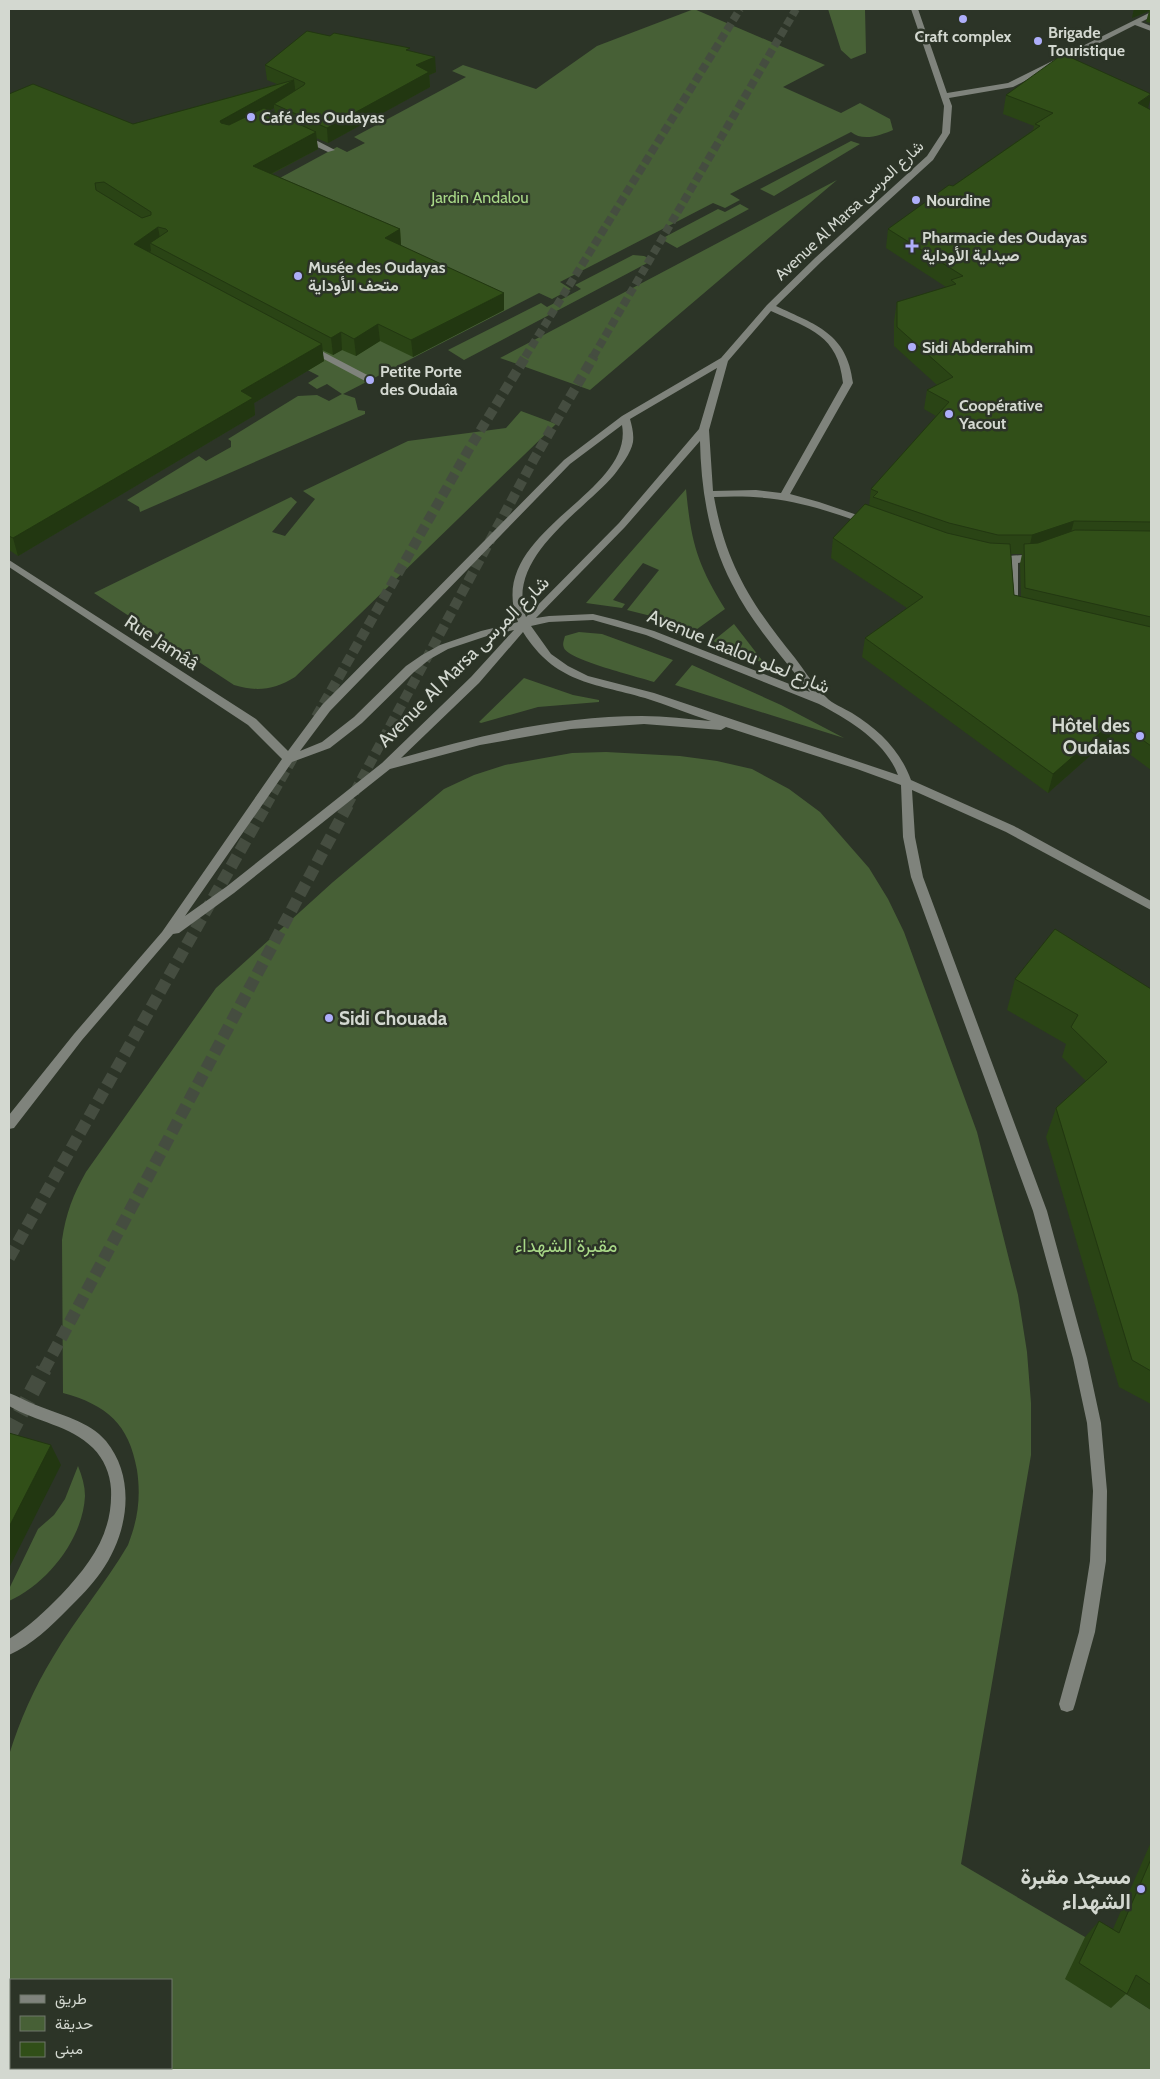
<svg xmlns="http://www.w3.org/2000/svg" width="1160" height="2079" viewBox="0 0 1160 2079" font-family="Cabin,Vazirmatn,sans-serif">
<rect width="100%" height="100%" fill="#2c3427"/>
<path fill="#476036" fill-rule="evenodd" d="M694 9 825 65 783 87 841 113 860 103 890 119 893 130C881 135 863 142 851 132L730 194 740 200 725 208 713 203 560 282 571 289 552 299 539 293 343 394 355 398 358 410 365 411V414L140 512 139 507 127 500 199 456 206 461 231 447V441L228 439 298 396 317 395 329 401 342 394 327 384 317 389 308 383 319 376 112 269 337 147 347 152 365 143 354 137 466 77 452 71 463 65 536 89 597 46Z
M828 9H865L866 53 851 59 841 50Z
M851 141 860 144 774 196 760 189Z
M837 180 590 390 500 358Z
M740 204 749 209 677 248 661 239 718 209 725 212Z
M633 255 644 256 653 260 464 360 448 350 541 303 547 307 581 289 575 285Z
M521 411 556 424 295 677C275 690 256 692 234 685L94 593 291 497 297 502 272 532 285 536 315 499 303 491 408 441 506 428Z
M686 489C691 542 697 564 725 609L693 632 655 617 627 610 659 570 643 563 613 600 625 604 622 608 586 603Z
M734 624 765 664 713 641Z
M579 632 602 634 673 660 654 682C639 677 569 660 564 648 562 644 564 640 565 636Z
M692 665 781 705 844 738 675 685Z
M524 678 573 695 599 700V702L538 707 481 723 479 722Z
M606 752 680 756 717 761 752 769 789 789 820 812 869 868 888 899 904 932 977 1132 1018 1295 1027 1352 1031 1403V1455L961 1864 1085 1937 1120 1990 1151 2010V2070H9V1755C20 1720 34 1688 53 1657 76 1618 105 1584 128 1545 138 1519 141 1497 137 1470 129 1424 107 1405 63 1393L62 1240C66 1213 73 1195 86 1172L216 988 333 882 444 789 474 775 505 765 572 753ZM11 1980H171V2068H11Z
M78 1466C82 1476 85 1486 85 1496 83 1539 47 1584 9 1601V1589L38 1529 54 1515 65 1499Z"/>
<g fill="none" stroke-linecap="round" stroke-linejoin="round">
<path stroke="#454d40" stroke-width="8" stroke-dasharray="8 4" stroke-linecap="butt" d="M525 357 740 9
M593 357 796 9"/>
<path stroke="#454d40" stroke-width="10" stroke-dasharray="10 5" stroke-linecap="butt" d="M316 717 469 449 526 356
M266 806 293 758
M347 806 534 459 594 356"/>
<path stroke="#454d40" stroke-width="12" stroke-dasharray="12 6" stroke-linecap="butt" d="M9 1258 266 805
M44 1370 348 805"/>
<path stroke="#454d40" stroke-width="16" stroke-dasharray="16 8" stroke-linecap="butt" d="M9 1435 44 1369"/>
<path fill="#7f837c" fill-rule="evenodd" d="M911 9H918L947 93 1008 83 1151 12V17L1141 22 1151 26V31L1135 25 1013 87 949 98 952 106 950 133 933 160 821 262 776 306C816 325 847 333 853 383L790 494 819 502 872 520V524H866C809 504 775 494 714 497 726 565 752 605 795 658 805 671 814 686 826 697 832 704 844 708 852 713 879 730 900 750 911 780L1014 826 1151 901V910L1006 832 912 790 915 837 923 877 1047 1211 1087 1358 1101 1423 1107 1491 1106 1561 1095 1632 1075 1704 1073 1710 1067 1712 1061 1710 1059 1704 1079 1632 1090 1561 1093 1491 1087 1423 1073 1358 1033 1211 911 877 903 837 901 785 857 769 726 727 721 730 644 724 571 729 480 745 390 769 234 893 179 933 173 934 82 1040 14 1128 9 1129V1115L74 1034 162 932 282 759 248 725 9 567V560L256 719 288 751 322 705 564 460 622 416 721 358 767 305 815 258 927 156 942 133 944 106ZM771 311C810 329 838 335 843 383L781 493 756 490 713 491 709 430 728 361ZM717 368 699 429 619 523 526 617C505 558 581 513 614 475 621 466 631 453 633 442 634 434 632 426 630 419ZM622 425C635 495 482 532 518 622L481 631 440 645 422 655 406 666 354 717 322 742 300 751 330 711 570 464ZM700 441C701 490 709 540 732 584 752 624 783 658 810 692L654 631 617 620 593 614 549 616 536 618 625 527ZM593 620 646 635 819 704C850 721 885 741 898 775L654 693 588 676 568 666 551 654 531 626 549 622ZM514 630 471 677 382 763 226 887 185 916 292 762 330 748 362 723 414 672 430 659 448 649 487 636ZM523 632C555 683 593 683 645 698 667 705 689 714 711 721 688 719 665 716 642 716 561 716 479 735 401 758L479 683Z
M298 134H304L335 150 328 152 298 138Z
M308 344 373 378 375 380 370 383 367 382 305 349 304 347Z
M1036 554 1040 555V559L1018 563V600L1013 603 1009 602 1008 563 996 562 991 559C995 556 1027 555 1036 554Z
M9 1393C18 1396 27 1402 36 1405 60 1415 89 1421 106 1441 137 1479 128 1534 101 1572 92 1585 80 1597 68 1609 51 1626 32 1645 9 1655V1639C29 1627 45 1611 61 1595 90 1564 113 1534 111 1489 110 1474 104 1459 93 1448 70 1425 36 1422 9 1406Z"/>
</g>
<path fill="#2a4415" fill-rule="evenodd" d="M1134 9H1151V23L1146 22 1149 11 1132 18Z
M330 36 411 51 436 72 429 75 430 87 328 143 316 138 318 149 272 174 400 229 401 246 504 293V310L413 357 380 341 356 356 342 350 333 355 322 350 324 361 254 403 255 415 18 556 9 550V94L133 124 277 84 267 80 265 65ZM274 108 275 114 269 111Z
M1006 95 1148 109 1151 110V770L1109 739 1048 793 862 657 865 638 907 608 831 558 833 538 869 506 871 489 936 416 924 409 927 390 937 385 894 346V321L897 302 946 287 886 248 888 229 953 186 1033 130 1034 126 1003 114ZM1011 554H1022L1020 564 1021 597 1014 595Z
M1015 979 1151 989V1404L1119 1387 1046 1137 1056 1108 1086 1081 1062 1057 1066 1044 1007 1010Z
M1151 1842V2010L1126 1994 1111 2008 1065 1979 1085 1937 1099 1921 1113 1929Z"/>
<path fill="#223711" d="M1134 9H1149V11L1132 18Z
M435 57 436 72 429 75 430 87 328 143 327 128 416 65Z
M294 80 296 96 274 104V108L222 137 220 121Z
M1151 95V96L1147 113 1138 103Z
M316 132 318 149 255 182 253 166Z
M158 227 161 244 150 243 151 251 137 261 134 244Z
M400 229 401 246 385 238Z
M504 293V310L413 357 411 340Z
M378 324 380 341 356 356 354 339Z
M341 332 342 350 333 355 331 338Z
M322 344 324 361 254 403 255 415 18 556 13 538 241 391Z
M1074 521 1069 540 1028 554 1032 535Z
M1115 720 1109 739 1048 793 1053 774Z
M51 1445 61 1465 9 1568V1527Z"/>
<path fill="#314f18" stroke="#223711" fill-rule="evenodd" d="M307 31 330 36 334 33 410 48 406 50 435 57 416 65 429 72 327 128 274 104 304 85 305 83 265 65Z
M1063 54 1151 94 1138 103 1151 110V522L1074 521 1032 535H998L949 523 873 497 878 492 871 489 949 402 927 390 953 377 897 327V302L956 284 951 280 963 276 888 229 949 185 953 186 1040 126 1035 124 1053 113 1006 95Z
M294 80 220 121 221 123 229 125 264 108 316 132 253 166 400 229 385 238 504 293 411 340 378 324 354 339 341 332 331 338 150 243 168 231 166 229 158 227 134 244 322 344 241 391 253 398 13 538 9 536V94L33 84 133 124ZM104 182 151 212V215L142 218 96 190 95 183Z
M865 504 947 533 990 543 1010 544 1014 595 1151 627V746L1115 720 1053 774 865 638 923 597 833 538Z
M1075 530 1151 531V617L1025 588 1024 544 1038 543Z
M1055 929 1151 989V1371L1132 1360 1056 1108 1107 1062 1071 1027 1078 1015 1015 979Z
M9 1433 51 1445 9 1527Z
M1151 1859V1985L1136 1975 1127 1994 1079 1963 1099 1921 1119 1933Z"/>
<g fill="#aeaefa" stroke="#2c3427" stroke-width="2">
<circle cx="963" cy="19" r="5"/>
<circle cx="1038" cy="41" r="5"/>
<circle cx="251" cy="117" r="5"/>
<circle cx="916" cy="200" r="5"/>
<path d="M909.5 238.5h5v5h5v5h-5v5h-5v-5h-5v-5h5z"/>
<circle cx="298" cy="276" r="5"/>
<circle cx="912" cy="347" r="5"/>
<circle cx="370" cy="380" r="5"/>
<circle cx="949" cy="414" r="5"/>
<circle cx="1140" cy="736" r="5"/>
<circle cx="329" cy="1018" r="5"/>
<circle cx="1141" cy="1889" r="5"/>
</g>
<g text-anchor="middle" stroke-width="5" stroke-linejoin="round" paint-order="stroke">
<g font-size="16" font-weight="bold" fill="#d3d8d0" stroke="#2c3427" text-anchor="start">
<text x="1048" y="38">Brigade<tspan x="1048" dy="18">Touristique</tspan></text>
<text x="963" y="42" text-anchor="middle">Craft complex</text>
<text x="261" y="123">Café des Oudayas</text>
<text x="926" y="206">Nourdine</text>
<text x="922" y="243">Pharmacie des Oudayas<tspan x="922" dy="18">صيدلية الأوداية</tspan></text>
<text x="308" y="273">Musée des Oudayas<tspan x="308" dy="18">متحف الأوداية</tspan></text>
<text x="922" y="353">Sidi Abderrahim</text>
<text x="380" y="377">Petite Porte<tspan x="380" dy="18">des Oudaîa</tspan></text>
<text x="959" y="411">Coopérative<tspan x="959" dy="18">Yacout</tspan></text>
</g>
<g font-size="16" fill="#a8d887" stroke="#2c3427">
<text x="480" y="203">Jardin Andalou</text>
</g>
<g font-size="16" fill="#d3d8d0" stroke="#2c3427">
<text transform="translate(849 210) rotate(-43)" y="6">Avenue Al Marsa شارع المرسى</text>
</g>
<g font-size="19" fill="#d3d8d0" stroke="#2c3427">
<text transform="translate(162 642) rotate(33)" y="7">Rue Jamââ</text>
<text transform="translate(739 651) rotate(22)" y="7">Avenue Laalou شارع لعلو</text>
<text transform="translate(463 661) rotate(-45)" y="7">Avenue Al Marsa شارع المرسى</text>
</g>
<g font-size="19" font-weight="bold" fill="#d3d8d0" stroke="#2c3427" text-anchor="end">
<text x="1130" y="732">Hôtel des<tspan x="1130" dy="22">Oudaias</tspan></text>
<text x="339" y="1025" text-anchor="start">Sidi Chouada</text>
</g>
<g font-size="19" fill="#a8d887" stroke="#2c3427">
<text x="566" y="1252">مقبرة الشهداء</text>
</g>
<g font-size="22" font-weight="bold" fill="#d3d8d0" stroke="#2c3427" text-anchor="end">
<text x="1131" y="1884">مسجد مقبرة<tspan x="1131" dy="25">الشهداء</tspan></text>
</g>
</g>
<rect width="1160" height="2079" fill="none" stroke="#d3d8d0" stroke-width="20"/>
<rect x="10" y="1979" width="162" height="90" fill="#2c3427" stroke="#6f766b"/>
<rect x="20" y="1995" width="25" height="8" fill="#7f837c" stroke="#6f766b"/>
<text x="55" y="2004" font-size="15" fill="#d3d8d0">طريق</text>
<rect x="20" y="2016" width="25" height="15" fill="#476036" stroke="#6f766b"/>
<text x="55" y="2029" font-size="15" fill="#d3d8d0">حديقة</text>
<rect x="20" y="2042" width="25" height="15" fill="#314f18" stroke="#6f766b"/>
<text x="55" y="2054" font-size="15" fill="#d3d8d0">مبنى</text>
</svg>
